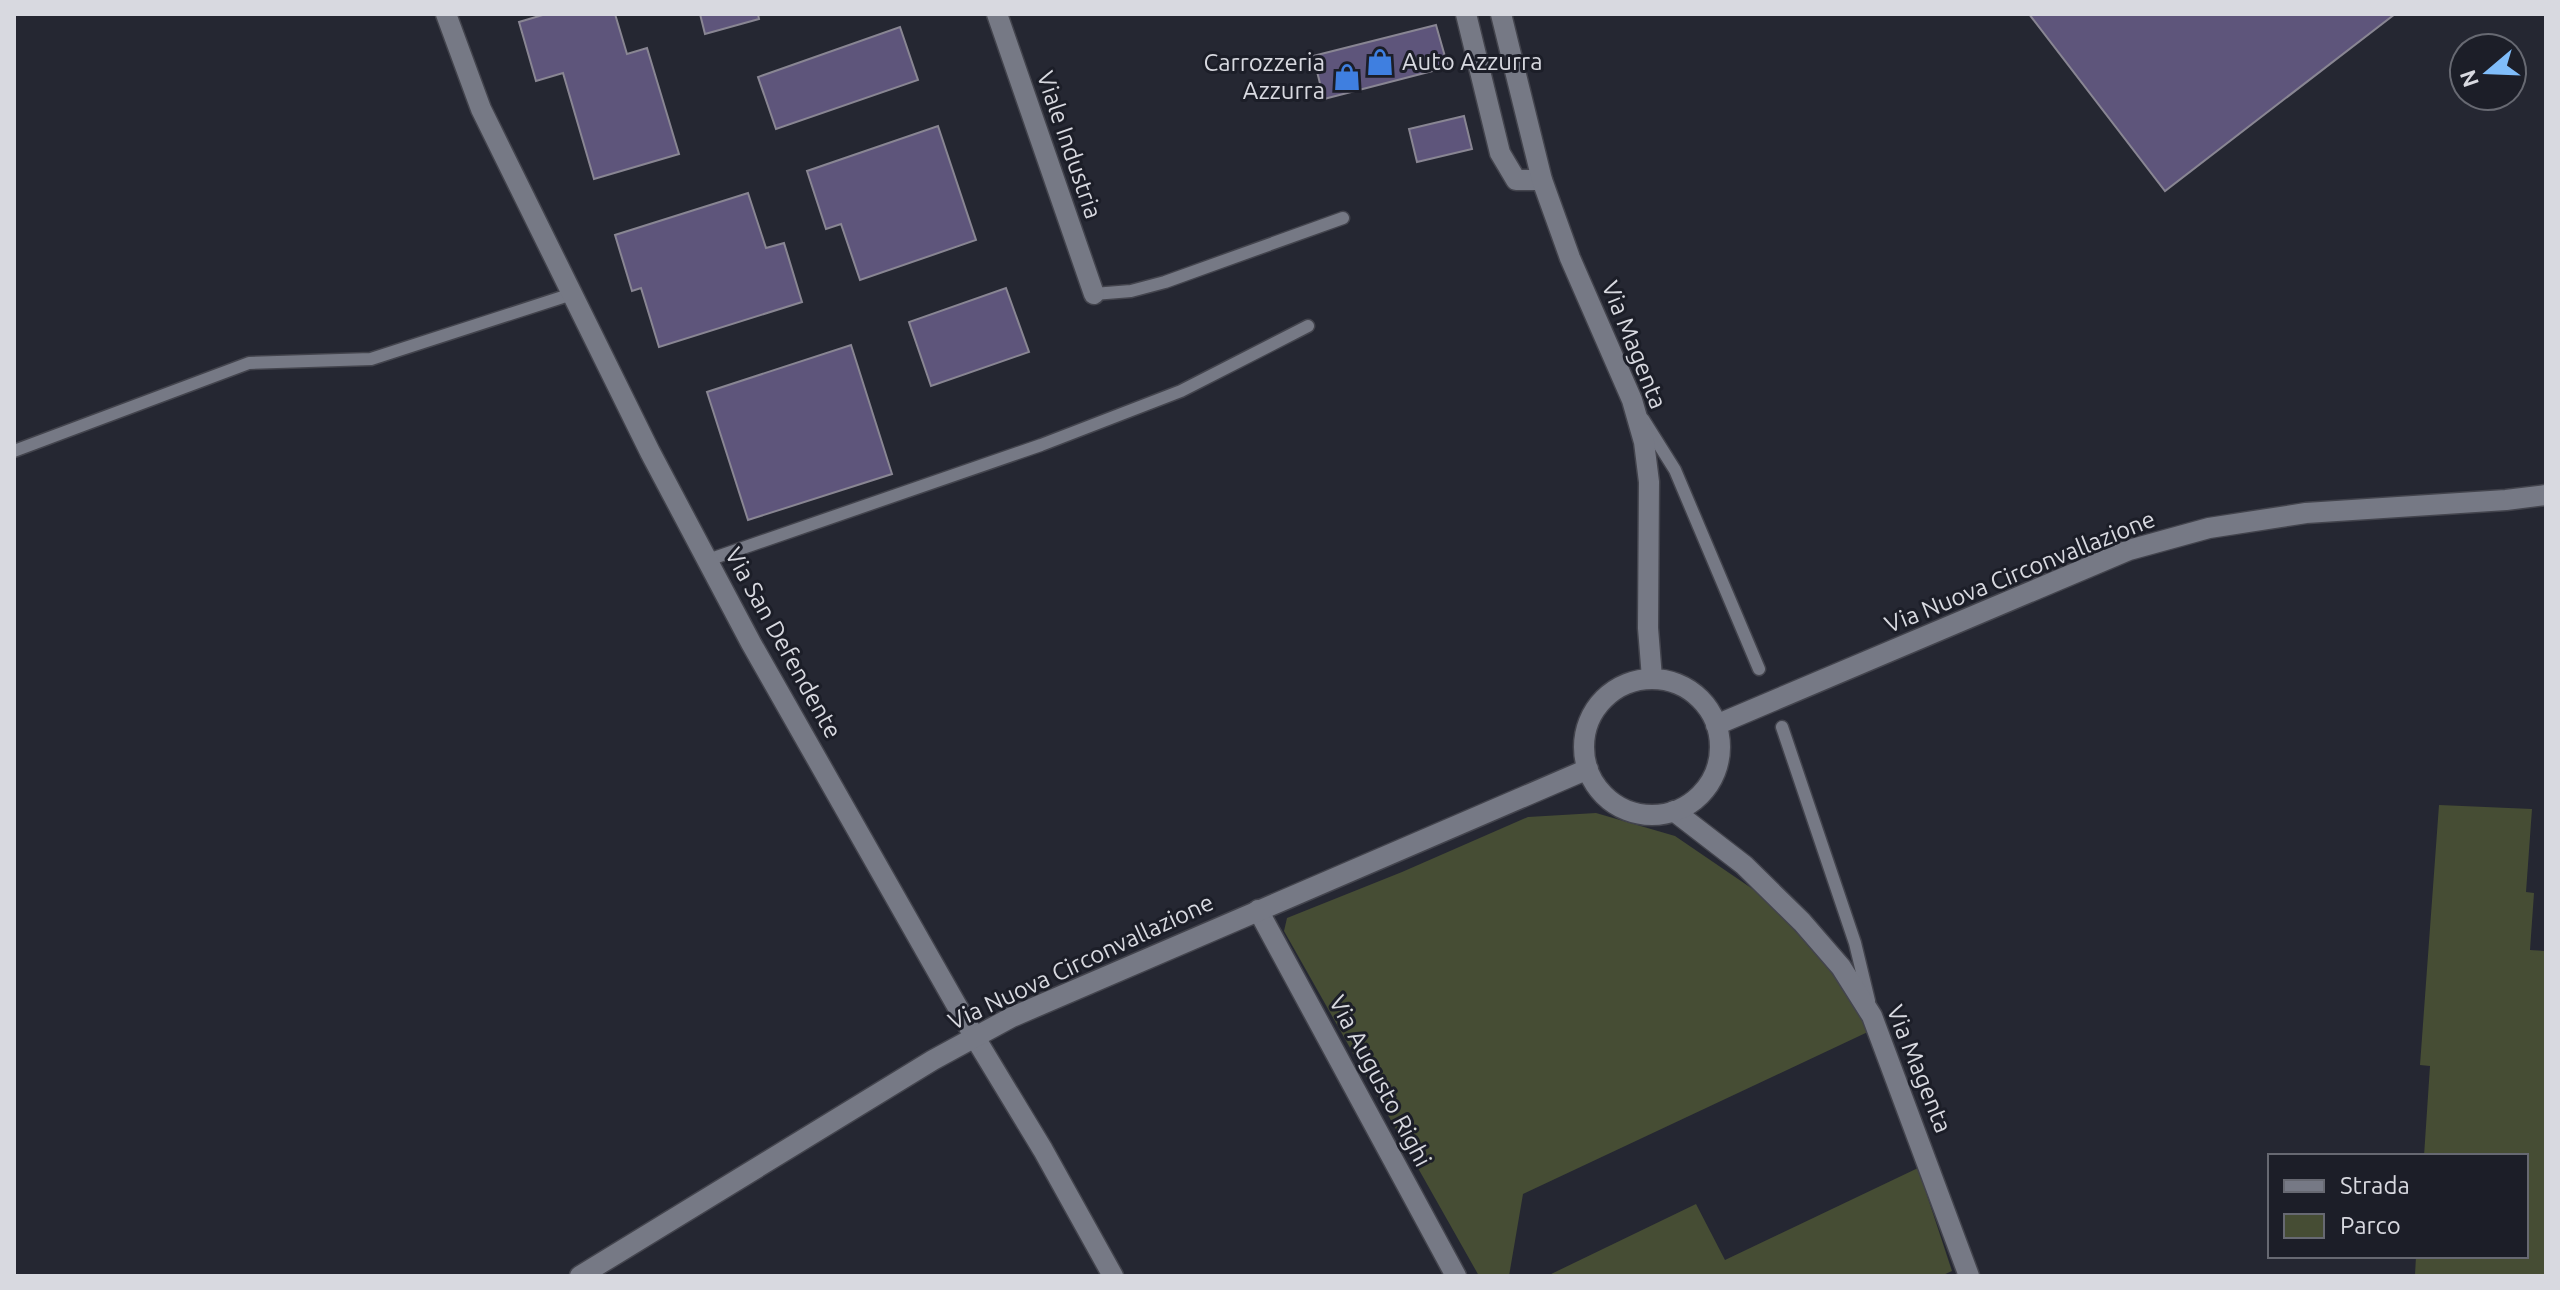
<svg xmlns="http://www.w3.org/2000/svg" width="2560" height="1290" viewBox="0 0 2560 1290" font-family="Ubuntu,sans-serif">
<rect width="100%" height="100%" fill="#252732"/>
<path fill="#464d34" d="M2439 805 2532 809 2526 892 2534 893 2530 950 2546 951V1276L2415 1275 2416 1256H2526V1156H2424L2430 1066 2420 1065Z
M1596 813 1675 836 1760 894 1843 981 1872 1030 1523 1194 1509 1276H1479L1284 931 1287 918 1402 872 1528 817Z
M1918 1168 1952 1271 1941 1276H1547L1696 1204 1725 1260Z"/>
<path fill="#5e557b" stroke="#898693" stroke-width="2" d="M546 14H615L627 54 647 48 679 154 594 179 563 73 536 81 519 22Z
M700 14H758L759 19 705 34Z
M2029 14H2395L2165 191Z
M1436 25 1448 67 1324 99 1313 56Z
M900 27 918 80 776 129 758 77Z
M1464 116 1472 149 1417 162 1409 129Z
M938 126 976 240 860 280 841 224 826 229 807 171Z
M748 193 766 248 784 243 802 302 659 347 641 288 632 291 615 235Z
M1006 288 1029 352 931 386 909 322Z
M851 345 892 474 748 520 707 392Z"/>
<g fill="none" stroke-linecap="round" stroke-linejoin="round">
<g stroke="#43444d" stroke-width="15">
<path id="lane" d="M1094 294 1131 291 1165 282 1343 218
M1643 419 1675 470 1759 669
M14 451 249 363 371 359 572 294
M708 560 1041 445 1181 391 1308 326
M1782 727 1855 943 1869 1001"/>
</g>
<g stroke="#43444d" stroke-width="23">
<path id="street" d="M446 14 481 109 650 452 751 643 974 1036 1043 1150 1113 1276
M997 14 1094 294
M1466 14 1500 153 1516 180H1542
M1674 811 1744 865 1802 922 1841 967 1872 1016 1969 1276
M1258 910 1456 1276"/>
</g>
<g stroke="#43444d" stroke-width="23">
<path id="secondary" d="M1501 14 1542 180 1570 258 1632 400 1644 442 1649 482 1648 628 1652 678
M1584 747a68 68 0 1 1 136 0a68 68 0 1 1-136 0Z
M1716 725 2129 550 2209 528 2306 513 2506 500 2546 495
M580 1276 933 1060 1012 1017 1588 769"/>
</g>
<use href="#lane" stroke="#767985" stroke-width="12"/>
<use href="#street" stroke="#767985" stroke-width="20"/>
<use href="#secondary" stroke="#767985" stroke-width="20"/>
</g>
<defs>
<g id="shop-bare" transform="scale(2.16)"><path d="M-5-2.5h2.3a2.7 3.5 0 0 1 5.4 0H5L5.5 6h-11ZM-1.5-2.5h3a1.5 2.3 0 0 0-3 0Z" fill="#3f7fe0" stroke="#1c1e28" stroke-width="2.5" paint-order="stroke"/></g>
</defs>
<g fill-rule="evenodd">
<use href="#shop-bare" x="1380" y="62"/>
<use href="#shop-bare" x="1347" y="77"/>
</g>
<g text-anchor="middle" stroke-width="6" stroke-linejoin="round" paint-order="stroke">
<g font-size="24" fill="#d8d9e0" stroke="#1c1e28" text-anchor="start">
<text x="1402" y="70">Auto Azzurra</text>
<text x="1325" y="71" text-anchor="end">Carrozzeria<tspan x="1325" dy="28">Azzurra</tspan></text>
</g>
<g font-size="24" fill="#d8d9e0" stroke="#1c1e28">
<text transform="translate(1069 145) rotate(71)" y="8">Viale Industria</text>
<text transform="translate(1634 345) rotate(68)" y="8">Via Magenta</text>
<text transform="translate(2020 572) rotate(-22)" y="8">Via Nuova Circonvallazione</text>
<text transform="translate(783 643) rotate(61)" y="8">Via San Defendente</text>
<text transform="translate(1081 962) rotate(-25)" y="8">Via Nuova Circonvallazione</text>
<text transform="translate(1919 1069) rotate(68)" y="8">Via Magenta</text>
<text transform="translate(1380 1081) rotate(62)" y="8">Via Augusto Righi</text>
</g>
</g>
<rect width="2560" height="1290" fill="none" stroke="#d8d9e0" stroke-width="32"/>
<rect x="2268" y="1154" width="260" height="104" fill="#1c1e28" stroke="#676972" stroke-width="2"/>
<rect x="2284" y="1180" width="40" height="12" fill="#767985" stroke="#676972" stroke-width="2"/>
<text x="2340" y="1194" font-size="24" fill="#d8d9e0">Strada</text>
<rect x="2284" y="1214" width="40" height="24" fill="#464d34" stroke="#676972" stroke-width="2"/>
<text x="2340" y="1234" font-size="24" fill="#d8d9e0">Parco</text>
<g transform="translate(2488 72) rotate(251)"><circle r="38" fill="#1c1e28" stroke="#676972" stroke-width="2"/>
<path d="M0-6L14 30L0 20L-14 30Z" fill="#80bdfa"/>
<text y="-12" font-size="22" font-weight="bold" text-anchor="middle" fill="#d8d9e0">N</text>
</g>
</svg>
